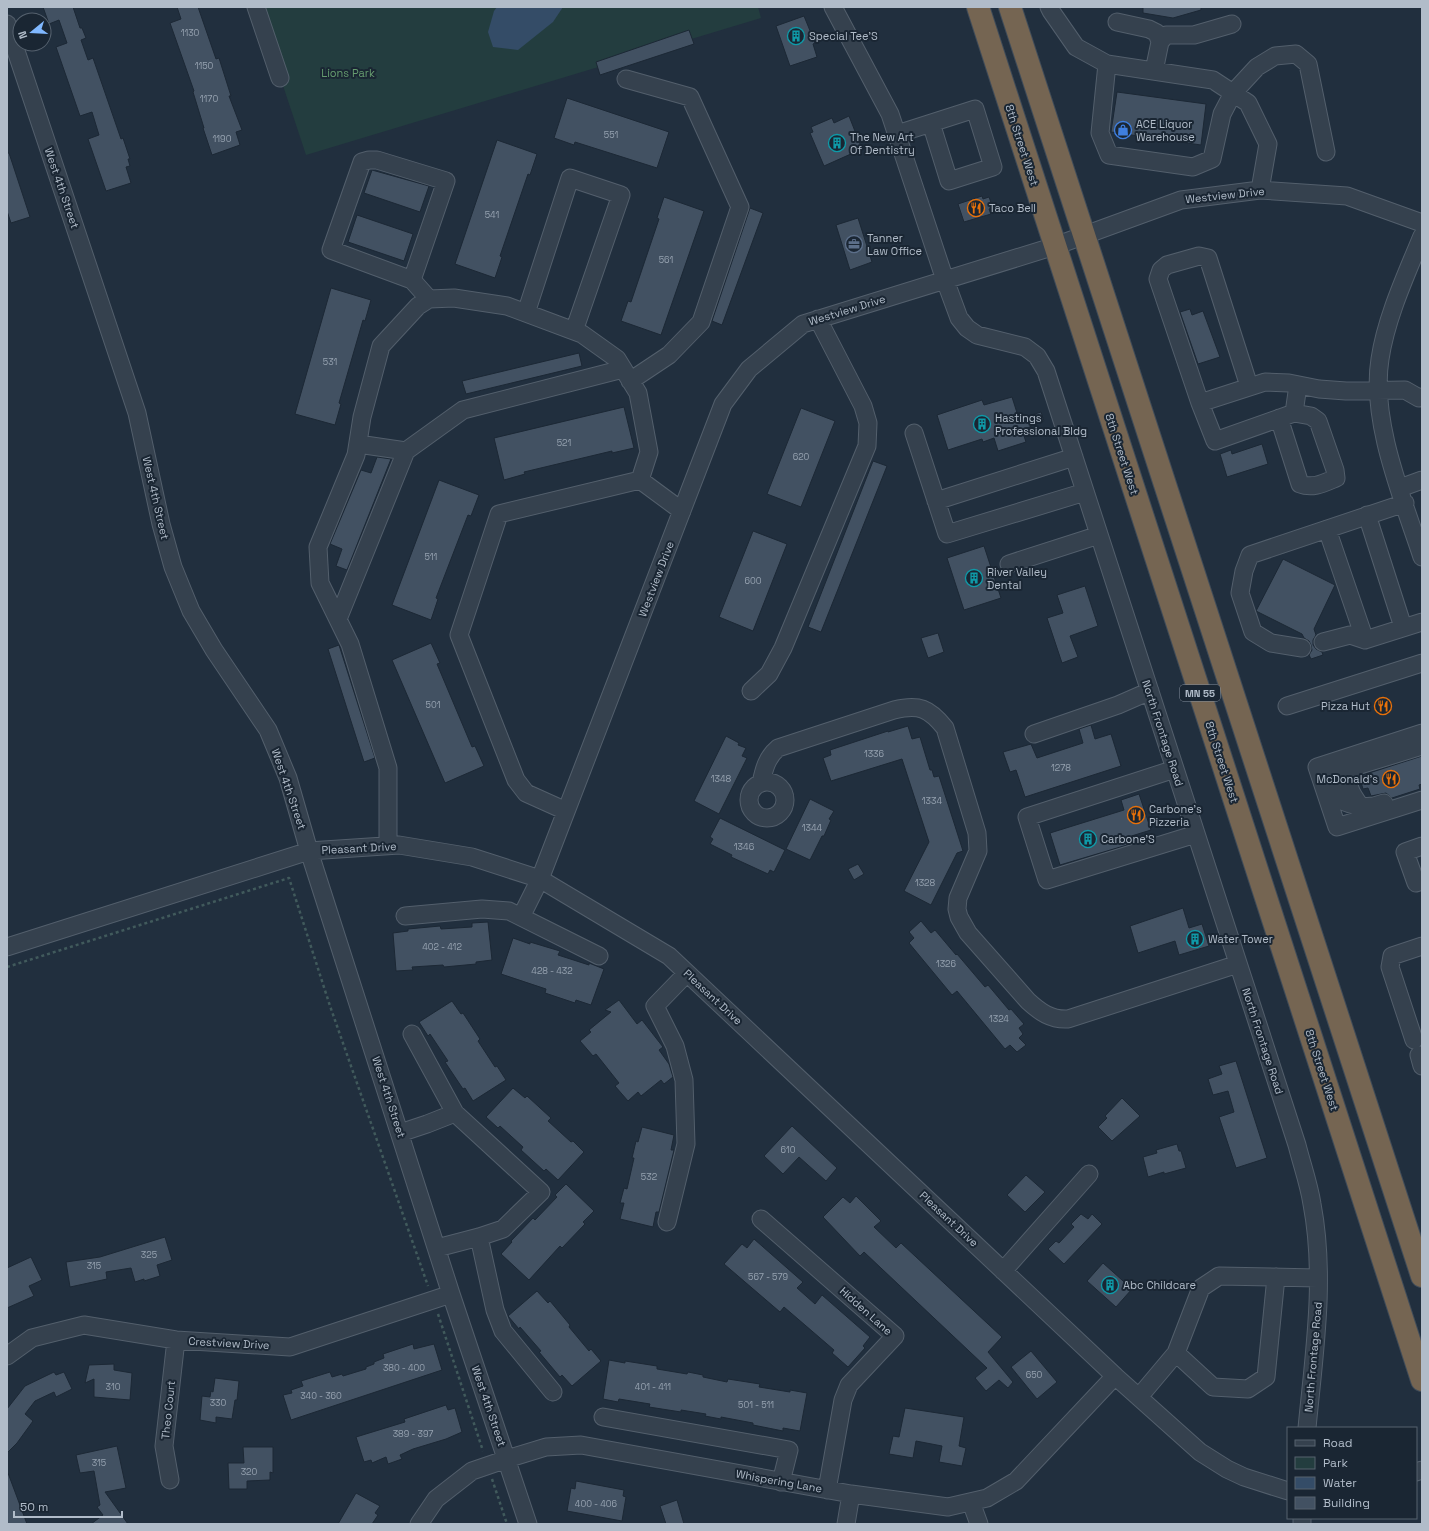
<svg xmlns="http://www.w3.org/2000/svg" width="1429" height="1531" viewBox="0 0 1429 1531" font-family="'Space Grotesk',sans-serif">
<rect width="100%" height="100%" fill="#212f3e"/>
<path fill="#233d3f" d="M257 7H758L761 18 306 155Z"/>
<path fill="#344c67" d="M497 7H563L553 22 518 50 493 47 488 32 494 11Z"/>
<path fill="#425162" stroke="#1c2835" d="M43 7H73L80 28H82L86 38 81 40 88 60 93 58 121 139 123 138 130 159H128L130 166 126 167 131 183 106 191 88 139 99 135 92 112 80 116 56 47 67 43 59 20 49 24Z
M177 7H198L216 59 219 58 231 96H229L242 130 236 132 240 145 212 155 203 128H204L193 92 194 91 170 23 181 19Z
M1143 7H1201V10L1173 18 1143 13Z
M804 16 815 43 813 44 817 57 790 66 776 26Z
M689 30 694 44 600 75 596 62Z
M1117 92 1206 104 1201 145 1111 132Z
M567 98 669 132 657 168 575 142 574 145 554 138Z
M849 116 862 149 824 166 810 133 813 132 811 127 832 118 834 123Z
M497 140 537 154 530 175 528 174 500 256 502 257 495 278 455 264Z
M7 153H9L30 217 11 223 7 211Z
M372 170 429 186 420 212 364 193Z
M982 196 983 199 989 197 993 208 989 209 991 214 964 222 958 204Z
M664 197 704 211 661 335 621 321 628 301 631 302 659 219 657 218Z
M750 208 763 213 722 325 712 321Z
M357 215 413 234 404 261 348 242Z
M858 218 872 262 850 270 836 225Z
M331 288 371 300 365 321 363 320 339 403 341 404 335 425 295 414Z
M1190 309 1192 315 1203 311 1220 357 1198 364 1180 312Z
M579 353 582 366 466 394 462 381Z
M1012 397 1019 419 1041 412 1044 421 1022 430 1026 442 998 451 994 438 983 442 982 439 948 450 937 415 982 400 984 405Z
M624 407 634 448 612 453V451L524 472 525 474 504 480 494 438Z
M801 408 835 421 801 507 767 494Z
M1262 444 1268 464 1227 477 1220 454 1231 450 1232 454Z
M377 457 391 459 347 570 336 566 342 549 330 544 361 470 371 473Z
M873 461 887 466 821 632 808 627Z
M439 480 479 495 471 516 468 515 436 598 438 599 431 620 392 605Z
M753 531 787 544 753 631 719 617Z
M984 546 1001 598 964 610 947 558Z
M1283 559 1335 585 1314 629 1316 635 1313 640V645L1316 649 1322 652 1323 655 1311 659 1309 655 1312 650 1311 645 1309 641 1304 638 1302 634 1256 611Z
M1085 586 1098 626 1070 636 1078 657 1062 663 1047 618 1063 613 1057 595Z
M938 633 944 652 928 658 921 638Z
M431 643 440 663 437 664 472 747 475 746 484 766 445 783 392 660Z
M339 645 375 758 364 762 328 649Z
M1091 725 1095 739 1111 734 1121 766 1025 797 1016 770 1010 772 1003 752 1031 744 1037 758 1083 743 1079 729Z
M908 726 912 739 920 737 930 770H932L934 777 939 776 963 851 957 853 931 905 904 891 929 842 902 759 831 781 823 758 831 755 830 750 888 731V732Z
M726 736 739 743 738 745 746 748 742 756 747 758 719 814 694 801Z
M1422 756V784L1419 785 1420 789 1392 798 1386 793 1371 796 1368 788 1363 789 1360 779 1363 775Z
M1139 794 1151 830 1125 838 1127 845 1060 865 1050 833 1124 810 1121 800Z
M810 799 834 811 829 819 831 820 824 836H822L810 860 786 849Z
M720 818 785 850 774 872 770 870 768 874 731 857 732 855 710 844 713 839 710 837Z
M858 864 864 874 854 880 848 869Z
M1183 908 1189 928 1202 924 1209 946 1179 955 1175 941 1138 953 1130 926Z
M921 921 931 933 935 930 956 955 957 954 985 987 988 985 1009 1010 1011 1009 1024 1024 1019 1028 1023 1034 1019 1038 1026 1045 1017 1052 1010 1045 1005 1049 957 991 952 995 909 943 914 938 909 932Z
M488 922 492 960 476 962V964L444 967 443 965 412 967 413 970 396 971 393 933 408 931V929L440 926 441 929 472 927V923Z
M513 938 530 944V942L560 951 558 955 589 965V963L604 969 591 1005 576 1000 575 1003 545 993 546 989 501 974Z
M619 1000 637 1024 642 1020 663 1047 659 1050 669 1064 673 1077 664 1084 661 1080 641 1096 638 1092 628 1101 615 1086 619 1083 596 1054 593 1056 580 1041 591 1032 589 1030 611 1012 605 1010Z
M452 1001 461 1014 463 1013 480 1039 478 1041 495 1067 497 1066 506 1080 473 1101 465 1088 463 1089 445 1062 448 1061 430 1034 428 1036 419 1022Z
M1236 1061 1267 1158 1236 1168 1219 1117 1234 1112 1228 1091 1213 1095 1208 1079 1222 1074 1219 1066Z
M513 1088 525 1098 527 1096 551 1118 548 1121 571 1142 573 1141 584 1152 558 1180 546 1169 544 1171 521 1150 523 1147 500 1126 498 1128 486 1117Z
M1122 1098 1140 1116 1112 1141 1098 1127 1107 1118 1105 1116Z
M792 1126 837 1168 826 1181 799 1157 783 1174 764 1156Z
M642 1127 674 1135 671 1150H674L659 1212H656L653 1227 620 1219 624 1203H620L624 1188 627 1189 634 1158H632L636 1141 638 1142Z
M1177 1144 1179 1151H1181L1186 1168 1164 1174V1172L1148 1177 1143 1157 1157 1153 1156 1150Z
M1026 1175 1045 1192 1025 1212 1007 1195Z
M566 1184 594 1211 583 1222 585 1224 562 1248 560 1246 529 1280 501 1254 512 1242 511 1241 533 1218 535 1220 557 1197 555 1195Z
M856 1196 881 1221 874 1227 896 1248 901 1243 1002 1337 988 1352 1013 1382 1008 1388 999 1380 986 1391 975 1378 987 1368 864 1252 860 1256 823 1217 843 1197 850 1203Z
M1081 1214 1088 1219 1092 1214 1102 1224 1064 1264 1048 1249 1056 1241 1059 1243 1074 1227 1071 1224Z
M165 1237 172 1260 157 1265 160 1276 144 1281V1279L135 1282 131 1268 106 1272 107 1279 70 1287 66 1262 100 1257Z
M754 1239 803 1282 797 1288 815 1304 822 1295 870 1337 863 1346 865 1348 848 1367 832 1353 834 1350 784 1307 780 1312 724 1264 742 1244 747 1248Z
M31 1257 42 1280 29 1286 34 1296 7 1308V1268Z
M1103 1263 1132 1289 1116 1307 1087 1281Z
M537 1291 548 1303 550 1301 570 1325 569 1327 589 1351 591 1349 601 1361 572 1386 562 1375 560 1377 539 1352 541 1351 520 1327 519 1329 508 1316Z
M413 1344 414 1349 434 1344 442 1370 291 1420 283 1395 292 1393 291 1390 303 1386 301 1381 330 1372 332 1377 342 1374 343 1376 366 1369V1367L374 1364V1362L384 1358 383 1354Z
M1031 1351 1057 1382 1037 1399 1011 1367Z
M609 1360 625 1363V1361L657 1366V1369L687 1374 688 1372 703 1375V1377L727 1382 728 1379 760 1384 759 1387 790 1392V1390L807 1393 800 1431 783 1428V1431L753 1425V1423L721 1417V1419L705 1416 706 1414 681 1410V1412L649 1407 650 1404 619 1399 618 1402 603 1399Z
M114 1364V1370L132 1373 130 1400 94 1397V1379L85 1383 89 1365Z
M54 1372 56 1375 64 1372 72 1389 56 1397 54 1392 35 1401 25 1414 33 1421 17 1443 7 1453V1409L25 1386Z
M215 1378 239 1381 237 1400H235L232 1419 216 1417V1423L200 1420 202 1396 210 1397 211 1391 213 1392Z
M446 1405 448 1410 455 1408 462 1432 446 1439 413 1449 400 1455 402 1459 388 1464 386 1457 372 1463 371 1460 364 1462 356 1437 405 1422 404 1419Z
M905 1408 964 1417 959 1446 966 1448 962 1466 939 1462 942 1446 916 1441 913 1458 889 1454 893 1436 899 1437Z
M117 1446 126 1488 105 1492 128 1524H91L103 1515 97 1507 100 1505 94 1471 80 1473 76 1455Z
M243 1447H273V1473L270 1472V1480L247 1481V1489H229L228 1463H244Z
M7 1473H8L27 1524H7Z
M576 1481 624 1490 623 1496 626 1497 622 1521 567 1511 571 1488 575 1489Z
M356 1493 380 1506 375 1513 378 1515 372 1524H338Z
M677 1500 684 1524H666L660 1506Z"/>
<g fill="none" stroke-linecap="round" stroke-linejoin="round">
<g stroke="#535f6c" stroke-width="19">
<path id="minor" d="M256 7 280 78
M833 7 890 114 945 280 959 318 967 328 977 335 1025 347 1037 356 1046 371 1297 1145C1302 1165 1309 1184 1312 1204 1326 1278 1314 1354 1307 1428
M1049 7 1051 11 1076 47 1107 64 1213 80 1248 103 1268 144 1260 190
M1117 22 1149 29 1157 33 1160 42
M7 24 137 413 161 524 173 567 191 611 214 650 268 730 288 778 309 851 451 1294 528 1524
M1107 64 1100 133 1109 155 1193 167 1212 159 1222 114 1233 93 1257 67 1275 56 1296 54 1308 64 1326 152
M1154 71 1160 42 1166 35H1194L1232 24
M626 79 690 97 740 207 701 322 669 355 630 381
M897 134 975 109 993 167 949 181 931 123
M1422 236C1406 275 1386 318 1380 359 1370 421 1403 499 1422 557
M412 280 446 181 377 160H369L362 162 331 250 412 280 429 299
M526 313 570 178 621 195 574 331
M1249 386 1208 258 1199 256 1167 265 1161 270 1158 279 1200 403 1215 441 1294 413 1298 385
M1200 403 1265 382 1289 383 1319 389 1346 391 1405 390 1419 398 1422 397
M1279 418 1300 484C1313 489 1324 483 1336 478L1335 470 1318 421 1311 416 1294 413
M914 433 947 534 1085 492
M406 451 463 410 623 369
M1400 488 1422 480
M936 501 1074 457
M1367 515 1403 627
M1327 529 1365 640
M1009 564 1099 535
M338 619 406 451 358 444
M1323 642 1350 635 1365 640 1422 622
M1302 648 1271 643 1253 632 1240 593 1244 571 1250 555 1405 503
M751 691 769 674 783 648 867 446 868 423 863 406 818 319
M1287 706 1422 663
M1422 733 1317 767 1337 827 1422 800
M1034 734 1118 705 1150 691
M1357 766C1345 770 1328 774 1333 790 1334 793 1335 796 1337 798 1343 803 1354 805 1361 807
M1175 769 1027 817 1047 880 1196 834
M749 800a18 18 0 1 1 36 0a18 18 0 1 1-36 0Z
M761 783C764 769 767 757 778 748L894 710C919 704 929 708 945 728L977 833 978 851 958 898 957 909 959 917 968 933 1028 1001C1040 1012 1051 1020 1068 1019L1238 964
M1384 803 1374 806 1361 807C1350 792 1343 783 1357 766L1422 746
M566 811 526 793 516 780 459 635 499 514 640 480
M388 846V768L350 644 320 583 318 547 356 455 362 417 381 346 418 306 429 299 454 298 507 306 582 334 617 359 638 393 649 452 640 480 682 511
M1422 846 1405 852 1416 883 1422 881
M405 916 482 909 509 911 599 956
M521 917 540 879 723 404 749 369 803 324 1055 246 1181 200 1260 190 1347 196 1422 223
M7 947 309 851 399 845 472 857 540 879 669 956 1115 1376 1200 1452 1227 1469 1244 1477 1288 1491
M412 1034 455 1113 541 1192 503 1229 479 1237 437 1248
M1414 1040 1390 967 1392 956 1422 946
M1419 1055 1422 1066
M400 1133 427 1124 455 1113
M761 1219 895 1336 849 1385 843 1400 827 1490
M667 1222 686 1144 684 1080 675 1046 655 1006 687 973
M479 1237 495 1310 503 1331 553 1392
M1003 1271 1089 1174
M1176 1353 1213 1387 1248 1389 1266 1377 1276 1277
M7 1356 32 1338 84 1325 176 1340 290 1347 451 1294
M1139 1397 1176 1353 1201 1288 1219 1276 1318 1278
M603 1417 789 1450 781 1482
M1416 1472 1422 1470
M170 1480 164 1446 176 1340
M971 1502 979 1524
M419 1524 436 1499 472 1471 507 1459 546 1447 581 1445 851 1494 948 1507 987 1498 1016 1481 1115 1376
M846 1524 851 1494
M1302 1524V1518"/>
</g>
<g stroke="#404c59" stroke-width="24">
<path id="highway" d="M978 7 1422 1380
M1010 7 1422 1276"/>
</g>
<path stroke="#415a5c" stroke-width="2.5" stroke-dasharray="3 3" stroke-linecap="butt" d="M7 967 289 878 330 1006 428 1286
M438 1314 483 1451
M492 1479 507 1524"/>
<use href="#minor" stroke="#35414e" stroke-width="17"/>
<use href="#highway" stroke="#756552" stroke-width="22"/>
</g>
<defs>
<g id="building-ring" transform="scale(0.9)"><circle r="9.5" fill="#1a2633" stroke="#0f9aa8" stroke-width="1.5"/><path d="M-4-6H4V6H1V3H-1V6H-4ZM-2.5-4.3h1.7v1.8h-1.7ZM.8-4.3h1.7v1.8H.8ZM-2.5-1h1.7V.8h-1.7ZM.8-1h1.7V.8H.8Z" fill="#0f9aa8"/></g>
<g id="shop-ring" transform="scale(0.9)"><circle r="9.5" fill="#1a2633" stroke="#3f7fe0" stroke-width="1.5"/><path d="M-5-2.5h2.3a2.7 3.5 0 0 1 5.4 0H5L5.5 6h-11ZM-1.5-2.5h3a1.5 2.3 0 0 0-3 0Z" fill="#3f7fe0"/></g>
<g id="restaurant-ring" transform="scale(0.9)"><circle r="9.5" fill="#1a2633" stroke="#e8710a" stroke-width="1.5"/><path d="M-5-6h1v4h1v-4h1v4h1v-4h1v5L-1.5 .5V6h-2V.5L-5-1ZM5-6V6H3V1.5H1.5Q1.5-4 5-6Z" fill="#e8710a"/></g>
<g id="office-ring" transform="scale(0.9)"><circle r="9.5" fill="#1a2633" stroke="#5c6f8a" stroke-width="1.5"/><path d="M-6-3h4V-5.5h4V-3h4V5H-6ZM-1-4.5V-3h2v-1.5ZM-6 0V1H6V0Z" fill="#5c6f8a"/></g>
</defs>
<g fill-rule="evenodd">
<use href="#building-ring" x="796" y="36"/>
<use href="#shop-ring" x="1123" y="130"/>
<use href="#building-ring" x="837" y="143"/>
<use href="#restaurant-ring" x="976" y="208"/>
<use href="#office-ring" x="854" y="244"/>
<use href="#building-ring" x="982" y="424"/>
<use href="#building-ring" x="974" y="578"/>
<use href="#restaurant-ring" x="1383" y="706"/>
<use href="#restaurant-ring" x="1391" y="779"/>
<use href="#restaurant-ring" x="1136" y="815"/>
<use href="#building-ring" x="1088" y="839"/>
<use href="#building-ring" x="1195" y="939"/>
<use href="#building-ring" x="1110" y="1285"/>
</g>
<g text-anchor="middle" stroke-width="4" stroke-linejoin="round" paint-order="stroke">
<g font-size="9" fill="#95a1af">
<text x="190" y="36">1130</text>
<text x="204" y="69">1150</text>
<text x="209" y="102">1170</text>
<text x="611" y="138">551</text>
<text x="222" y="142">1190</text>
<text x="492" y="218">541</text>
<text x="666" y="263">561</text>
<text x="330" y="365">531</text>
<text x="564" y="446">521</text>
<text x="801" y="460">620</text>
<text x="431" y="560">511</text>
<text x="753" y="584">600</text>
<text x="433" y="708">501</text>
<text x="874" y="757">1336</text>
<text x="1061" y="771">1278</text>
<text x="721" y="782">1348</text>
<text x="932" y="804">1334</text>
<text x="812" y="831">1344</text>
<text x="744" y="850">1346</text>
<text x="925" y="886">1328</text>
<text x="442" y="950">402 - 412</text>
<text x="946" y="967">1326</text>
<text x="552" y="974">428 - 432</text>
<text x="999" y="1022">1324</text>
<text x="788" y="1153">610</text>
<text x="649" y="1180">532</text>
<text x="149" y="1258">325</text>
<text x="94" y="1269">315</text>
<text x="768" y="1280">567 - 579</text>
<text x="404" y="1371">380 - 400</text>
<text x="1034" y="1378">650</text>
<text x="113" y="1390">310</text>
<text x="653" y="1390">401 - 411</text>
<text x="321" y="1399">340 - 360</text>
<text x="218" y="1406">330</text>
<text x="756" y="1408">501 - 511</text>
<text x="413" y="1437">389 - 397</text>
<text x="99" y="1466">315</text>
<text x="249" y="1475">320</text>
<text x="596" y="1507">400 - 406</text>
</g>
<rect fill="#1a2633" stroke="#848f9c" stroke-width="1" x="1180" y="685" width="40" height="16" rx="3"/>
<g font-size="10" font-weight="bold" fill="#b1bcc9">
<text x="1200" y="697">MN 55</text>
</g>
<g font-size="11" fill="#b1bcc9" stroke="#1a2633" text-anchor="start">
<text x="809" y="40">Special Tee'S</text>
<text x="1136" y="128">ACE Liquor<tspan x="1136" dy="13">Warehouse</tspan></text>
<text x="850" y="141">The New Art<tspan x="850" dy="13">Of Dentistry</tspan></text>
<text x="989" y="212">Taco Bell</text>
<text x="867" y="242">Tanner<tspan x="867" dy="13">Law Office</tspan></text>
<text x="995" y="422">Hastings<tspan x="995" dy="13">Professional Bldg</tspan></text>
<text x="987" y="576">River Valley<tspan x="987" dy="13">Dental</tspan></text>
<text x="1370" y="710" text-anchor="end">Pizza Hut</text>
<text x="1378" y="783" text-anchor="end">McDonald's</text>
<text x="1149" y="813">Carbone's<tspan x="1149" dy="13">Pizzeria</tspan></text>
<text x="1101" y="843">Carbone'S</text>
<text x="1208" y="943">Water Tower</text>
<text x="1123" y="1289">Abc Childcare</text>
</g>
<g font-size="11" fill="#669c6f" stroke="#1a2633">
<text x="348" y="77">Lions Park</text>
</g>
<g font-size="11" fill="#b1bcc9" stroke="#1a2633">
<text transform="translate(1022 145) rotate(72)" y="4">8th Street West</text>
<text transform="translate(62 188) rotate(71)" y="4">West 4th Street</text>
<text transform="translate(1225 195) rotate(-6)" y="4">Westview Drive</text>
<text transform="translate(847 310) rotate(-17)" y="4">Westview Drive</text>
<text transform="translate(1122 454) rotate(72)" y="4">8th Street West</text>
<text transform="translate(156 498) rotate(77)" y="4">West 4th Street</text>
<text transform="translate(656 579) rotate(-69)" y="4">Westview Drive</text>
<text transform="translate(1163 733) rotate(72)" y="4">North Frontage Road</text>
<text transform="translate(1222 762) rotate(72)" y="4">8th Street West</text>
<text transform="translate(289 789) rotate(71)" y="4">West 4th Street</text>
<text transform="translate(359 848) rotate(-3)" y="4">Pleasant Drive</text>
<text transform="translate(713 997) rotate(43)" y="4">Pleasant Drive</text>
<text transform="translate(1263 1041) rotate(72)" y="4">North Frontage Road</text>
<text transform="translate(1322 1070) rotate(72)" y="4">8th Street West</text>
<text transform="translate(389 1097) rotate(72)" y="4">West 4th Street</text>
<text transform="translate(949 1219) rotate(43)" y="4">Pleasant Drive</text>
<text transform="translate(866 1311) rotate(42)" y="4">Hidden Lane</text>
<text transform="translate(229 1343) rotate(3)" y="4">Crestview Drive</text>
<text transform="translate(1313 1357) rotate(-85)" y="4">North Frontage Road</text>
<text transform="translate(489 1406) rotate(71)" y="4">West 4th Street</text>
<text transform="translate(168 1410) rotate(-84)" y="4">Theo Court</text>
<text transform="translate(779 1481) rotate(10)" y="4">Whispering Lane</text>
</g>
</g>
<rect width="1429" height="1531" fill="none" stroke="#b1bcc9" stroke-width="16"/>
<rect x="1287" y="1427" width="130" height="92" fill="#1a2633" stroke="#56626f"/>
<rect x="1295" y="1440" width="20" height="6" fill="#35414e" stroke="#56626f"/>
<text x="1323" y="1447" font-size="12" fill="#b1bcc9">Road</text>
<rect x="1295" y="1457" width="20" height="12" fill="#233d3f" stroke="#56626f"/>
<text x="1323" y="1467" font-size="12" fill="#b1bcc9">Park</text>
<rect x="1295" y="1477" width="20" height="12" fill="#344c67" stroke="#56626f"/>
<text x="1323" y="1487" font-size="12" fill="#b1bcc9">Water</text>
<rect x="1295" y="1497" width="20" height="12" fill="#425162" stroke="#56626f"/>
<text x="1323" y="1507" font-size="12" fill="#b1bcc9">Building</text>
<g transform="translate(32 32) rotate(252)"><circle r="19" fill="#1a2633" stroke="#56626f"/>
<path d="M0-3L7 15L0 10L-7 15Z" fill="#80b8ff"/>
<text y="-6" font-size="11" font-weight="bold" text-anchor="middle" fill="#b1bcc9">N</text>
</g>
<path d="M14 1511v6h108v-6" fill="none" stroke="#b1bcc9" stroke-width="2"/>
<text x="20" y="1511" font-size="12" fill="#b1bcc9" stroke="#1a2633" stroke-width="3" paint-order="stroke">50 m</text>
</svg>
